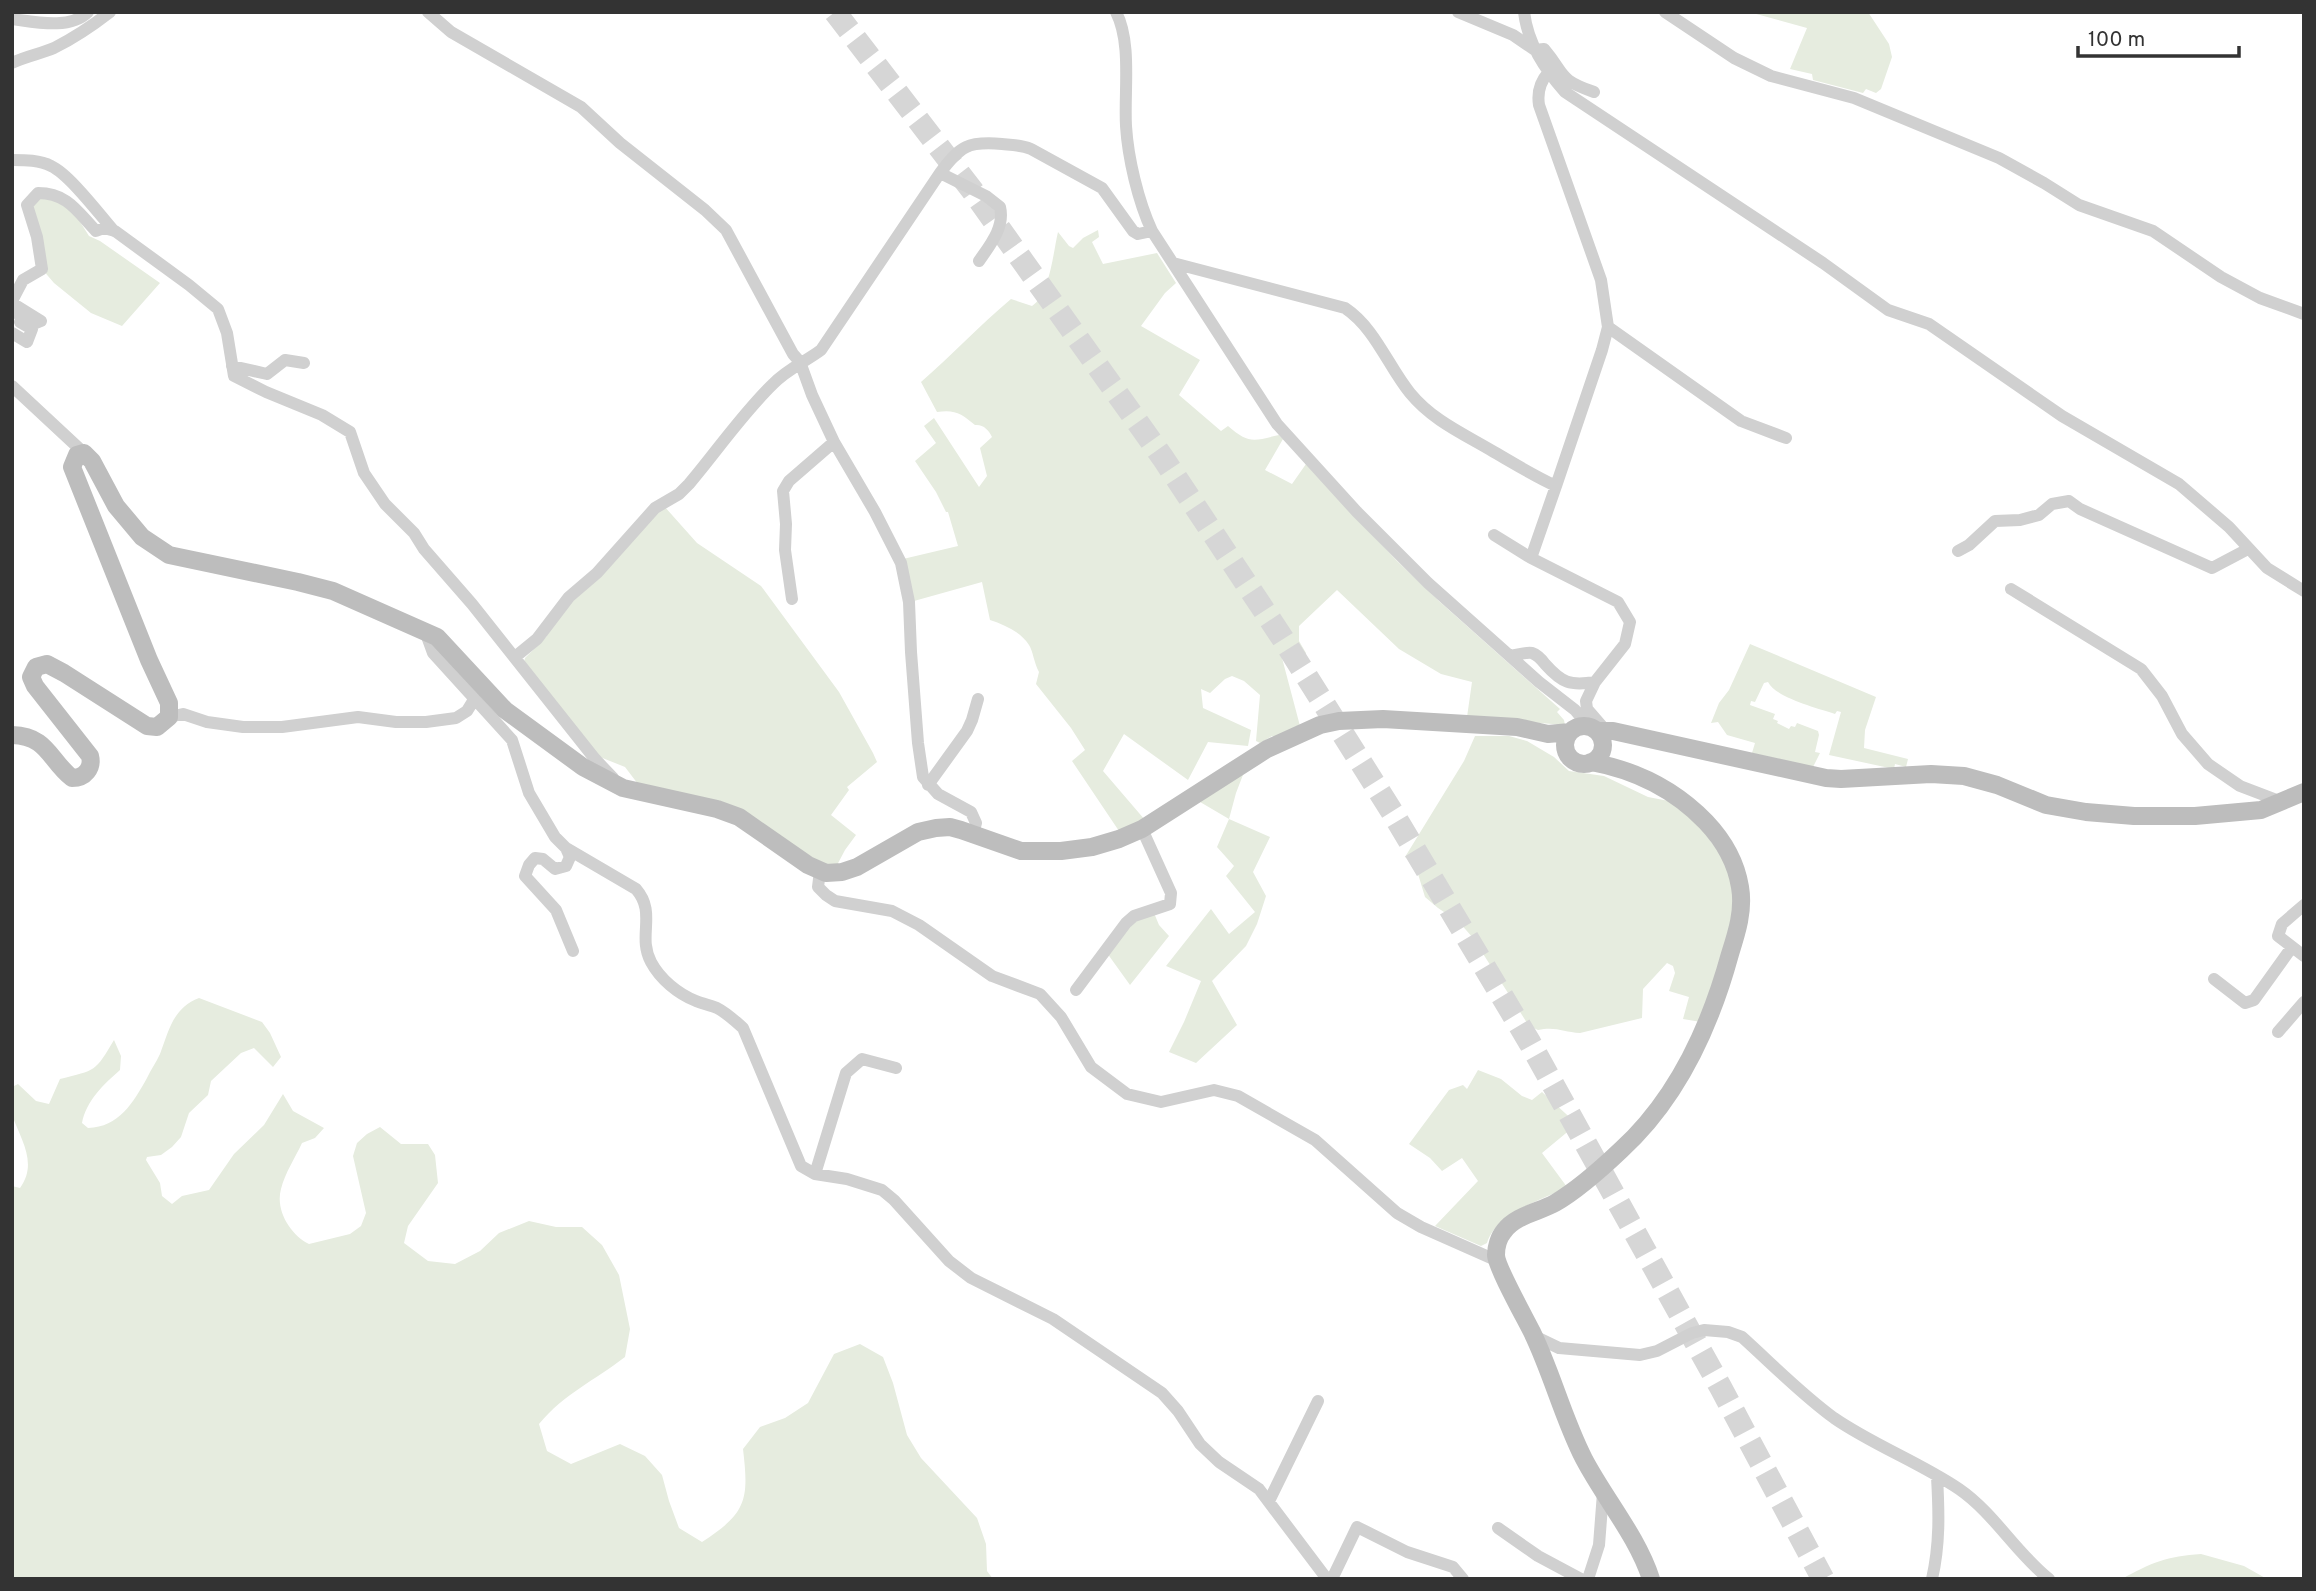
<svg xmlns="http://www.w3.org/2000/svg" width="2316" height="1591" viewBox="0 0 2316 1591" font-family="Overpass,sans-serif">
<rect width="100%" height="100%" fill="#fff"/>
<path fill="#e6ecdf" d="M1749 12H1868L1889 44 1892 57 1881 89 1876 93 1866 89 1863 93 1813 80 1812 74 1790 69 1807 28Z
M38 193 65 198 89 236 100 241 160 283 122 326 91 313 54 283 42 269 27 205Z
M1098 230 1099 237 1092 242 1103 264 1157 253 1176 283 1165 293 1141 326 1200 360 1179 395 1221 431 1228 426C1249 444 1253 441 1279 435L1283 439 1265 470 1292 484 1306 464 1397 561 1440 602 1560 709 1557 712 1564 720 1565 725 1467 717 1472 682 1441 674 1399 649 1337 590 1299 626V641L1306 653 1305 660 1282 658 1300 726 1276 738 1272 736 1260 743 1256 741 1260 695 1244 681 1232 676 1225 679 1210 693 1201 689 1203 708 1251 730 1248 746 1208 742 1188 780 1124 734 1103 771 1145 820 1121 834 1072 761 1085 750 1071 728 1036 684 1039 672C1034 663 1033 651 1029 645 1021 632 1005 625 990 620L982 582 914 601 903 559 958 546 948 512H946L936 492 915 461 936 443 924 426 934 418 979 487 987 476 980 448 992 437C989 430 983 424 975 425 962 414 955 409 937 412L921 382C952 355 979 326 1011 299L1032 306C1050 294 1053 253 1058 232L1069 246 1073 248 1083 238Z
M664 506 697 543 761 586 839 692 873 753 877 762 847 787 849 790 831 815 856 835 845 850 836 867 826 866 742 813 641 788 625 767 600 757 524 662 525 658 546 637 570 598Z
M1750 644 1876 697 1865 730 1864 748 1908 759 1906 767 1895 764 1894 769 1829 755 1841 712 1837 711 1835 714C1817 708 1776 698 1768 682L1764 683 1755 702 1751 701 1750 705 1775 714 1773 719 1778 721 1777 723 1789 729 1791 726 1795 727 1797 723 1818 731 1819 735 1815 752 1820 753 1813 767 1752 753 1755 743 1727 735 1718 722 1711 723 1719 703 1729 690Z
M1475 736H1509L1527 741 1554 757 1569 771 1604 776 1648 797 1674 802 1698 824 1726 862 1734 885 1735 911 1701 1022 1683 1019 1689 997 1669 991 1675 973 1673 966 1667 963 1643 989 1642 1018 1580 1033C1564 1032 1555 1026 1538 1030L1529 1026 1473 938 1459 922 1438 908 1425 897 1415 864 1405 857 1464 761Z
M1246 767 1236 793 1229 819 1270 837 1253 872 1266 896 1257 924 1246 946 1212 981 1237 1025 1196 1063 1169 1052 1184 1022 1201 981 1166 966 1211 909 1229 934 1255 912 1226 876 1234 866 1217 847 1229 819 1195 799Z
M1154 913 1159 925 1169 936 1130 985 1107 953 1130 924Z
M199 998 262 1022 270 1033 281 1057 273 1067 254 1048 241 1053 211 1081 208 1095 189 1113 181 1137 172 1147 161 1155 147 1157 146 1160 160 1183 162 1196 172 1204 182 1196 209 1190 234 1154 264 1125 283 1094 293 1111 324 1128 315 1138 302 1143C295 1158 285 1173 281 1189 275 1211 291 1235 309 1244L350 1234 361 1226 366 1213 353 1156 357 1143 367 1134 380 1127 401 1144H428L435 1155 438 1183 408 1226 404 1243 428 1261 455 1264 480 1251 499 1233 529 1221 556 1227H582L602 1245 619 1275 630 1329 625 1357C594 1381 565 1393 539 1424L547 1451 571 1464 620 1444 645 1456 662 1475 669 1501 679 1528 702 1542C747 1513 749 1500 743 1449L760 1427 785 1418 808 1403 834 1354 860 1344 883 1357 893 1383 907 1435 921 1458 977 1518 986 1544 987 1571 993 1579H12V1186L20 1188C38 1163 21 1140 12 1115 10 1108 12 1095 12 1087L18 1084 36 1101 49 1104 60 1079C96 1070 95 1072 114 1040L121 1056 120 1070C104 1084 86 1101 82 1123L88 1128C119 1127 133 1103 147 1078 151 1069 156 1063 160 1054 169 1030 173 1008 199 998Z
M1478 1070 1501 1079 1522 1096 1532 1100 1542 1092 1577 1124 1542 1153 1567 1187C1539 1202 1498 1211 1487 1243L1481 1246 1435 1226 1478 1181 1462 1158 1442 1171 1430 1158 1409 1144 1449 1090 1463 1085 1467 1089Z
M2201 1554 2244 1566 2267 1579H2122C2150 1563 2168 1556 2201 1554Z"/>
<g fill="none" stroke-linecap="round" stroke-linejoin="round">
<path stroke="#d6d6d6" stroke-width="23" stroke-dasharray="23 11" stroke-linecap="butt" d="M835 12 972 190 1163 458 1283 639 1394 815 1530 1043 1721 1388 1823 1579"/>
<path stroke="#d0d0d0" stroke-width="12" d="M428 12 451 32 581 107 620 143 705 210 726 230 793 354 800 362 812 395 834 442 875 512 901 563 909 602 911 652 918 743 923 777 938 794 971 812 976 823 973 834
M1116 12C1132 43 1124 91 1126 126 1128 158 1138 201 1152 231L1277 424 1357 512 1428 583 1539 682 1575 710 1589 727
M1458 12 1513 35 1535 50 1544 49C1566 75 1557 79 1594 92
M1524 12C1528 44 1544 68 1565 92L1823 263 1888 310 1929 324 2062 416 2179 484 2229 527 2267 568 2304 591
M1665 12 1734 58 1771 76 1854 98 1999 158 2044 183 2079 205 2153 231 2221 277 2260 298 2304 314
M12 19C35 22 70 30 88 12
M12 63C26 56 40 54 54 48 74 38 92 26 110 12
M12 160C25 160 40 160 51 166 69 174 100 215 114 231
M940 173 986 196 1000 207C1005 227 990 245 979 261
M1173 263 1345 308C1375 328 1388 366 1410 393 1433 421 1464 434 1494 452 1515 464 1534 476 1556 486L1602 350 1608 327 1601 280 1539 105C1537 92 1540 82 1548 73
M12 301 23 280 42 269 37 237 27 205 38 193C67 193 77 211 96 231L104 228 115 231 189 285 218 309 227 333 234 376 266 392 322 415 350 432 364 473 385 504 414 533 424 549 472 604 595 759 613 778
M12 303 41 321 36 323 12 311
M1608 327 1741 421 1786 438
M12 333 27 342 32 329 20 322
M232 366 267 374 285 360 304 363
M12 386 84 453
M1494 535 1531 558 1556 486
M1958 551 1969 545 1995 521 2020 520 2039 515 2052 504 2069 501 2080 509 2212 568 2248 549
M1531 558 1618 602 1630 622 1625 644 1595 682 1586 701 1587 709 1606 731
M2011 589 2141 669 2162 696 2182 734 2208 764 2240 786 2282 802
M792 599 785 550 786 524 783 491 789 481 834 442
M425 631 433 653 512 740 529 793 555 837 566 848 636 889C657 913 637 936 651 962 660 979 678 994 696 1001 703 1004 710 1005 717 1008 727 1013 735 1021 743 1028L801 1166 815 1174 847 1179 882 1190 894 1200 949 1261 971 1278 1053 1319 1162 1393 1178 1411 1200 1444 1219 1462 1259 1489 1327 1579
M1510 656C1517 655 1525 652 1532 653 1538 655 1542 660 1545 664 1562 683 1570 686 1595 682
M515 657 537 639 569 597 597 573 655 508 679 494 689 484C717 451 742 414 773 384 787 369 805 362 821 350L940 173C960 146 968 141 1002 144 1013 145 1021 145 1031 149L1102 188 1133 231 1138 234 1152 231
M169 717 183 714 207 722 243 727H282L358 717 396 722H426L456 718 467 711 475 698
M928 785 967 731 972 720 978 699
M566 848 570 857 566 866 555 869 543 859 535 858 529 865 525 876 556 910 573 951
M820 871 818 887 826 895 835 901 892 911 919 925 992 976 1040 994 1061 1017 1091 1067 1127 1094 1161 1102 1214 1090 1238 1096 1315 1140 1397 1213 1421 1227 1491 1258H1496
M2304 905 2282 924 2278 936 2304 956
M2214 979 2245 1003 2254 1000 2292 947
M1076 990 1126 923 1134 916 1170 904 1171 893 1142 829
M2278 1032 2304 1002
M815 1174 846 1073 862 1059 896 1068
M1534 1336 1559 1348 1640 1355 1657 1351 1692 1333 1704 1330 1728 1332 1742 1337C1772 1364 1801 1394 1834 1418 1873 1445 1919 1462 1959 1489 1994 1513 2016 1553 2049 1579
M1269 1501 1318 1401
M1498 1528 1538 1556 1581 1579
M1332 1579 1357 1527 1407 1552 1453 1567 1463 1579
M1588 1579 1599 1545 1603 1493
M1932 1579C1940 1544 1939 1512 1937 1477"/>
<path stroke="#bdbdbd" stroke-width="18" d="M1565 745a19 19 0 1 1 38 0a19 19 0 1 1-38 0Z
M1597 731H1613L1826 778 1841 779 1931 774 1964 776 1997 785 2046 805 2086 812 2134 816H2195L2261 810 2304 792
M12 735C48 736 49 760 72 778 85 778 93 768 90 756L35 686 31 677 36 667 47 664 64 673 147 726 157 727 169 717V703L149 660 72 467 77 455 84 453 92 461 116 506 142 537 169 555 298 582 333 591 437 637 505 710 583 767 623 788 717 809 739 817 808 865 826 873 842 872 857 867 918 832 936 828 950 827 961 830 1021 851H1061L1092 847 1119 839 1142 829 1267 749 1320 725 1339 721 1383 719 1517 727 1548 734 1570 732
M1591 762C1635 770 1675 790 1706 822 1723 840 1736 862 1740 887 1744 910 1737 932 1730 954 1710 1027 1678 1098 1621 1150 1601 1169 1579 1189 1555 1203 1539 1212 1516 1215 1504 1231 1499 1237 1496 1247 1496 1255 1496 1266 1525 1318 1532 1332 1552 1373 1563 1418 1584 1459 1605 1499 1637 1536 1651 1579"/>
</g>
<rect width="2316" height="1591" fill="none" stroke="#333333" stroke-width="28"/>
<path d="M2078 46v10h161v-10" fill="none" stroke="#333333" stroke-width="3.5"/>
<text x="2088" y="46" font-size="21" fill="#333333" stroke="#ffffff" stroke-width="5" paint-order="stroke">100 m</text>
</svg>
